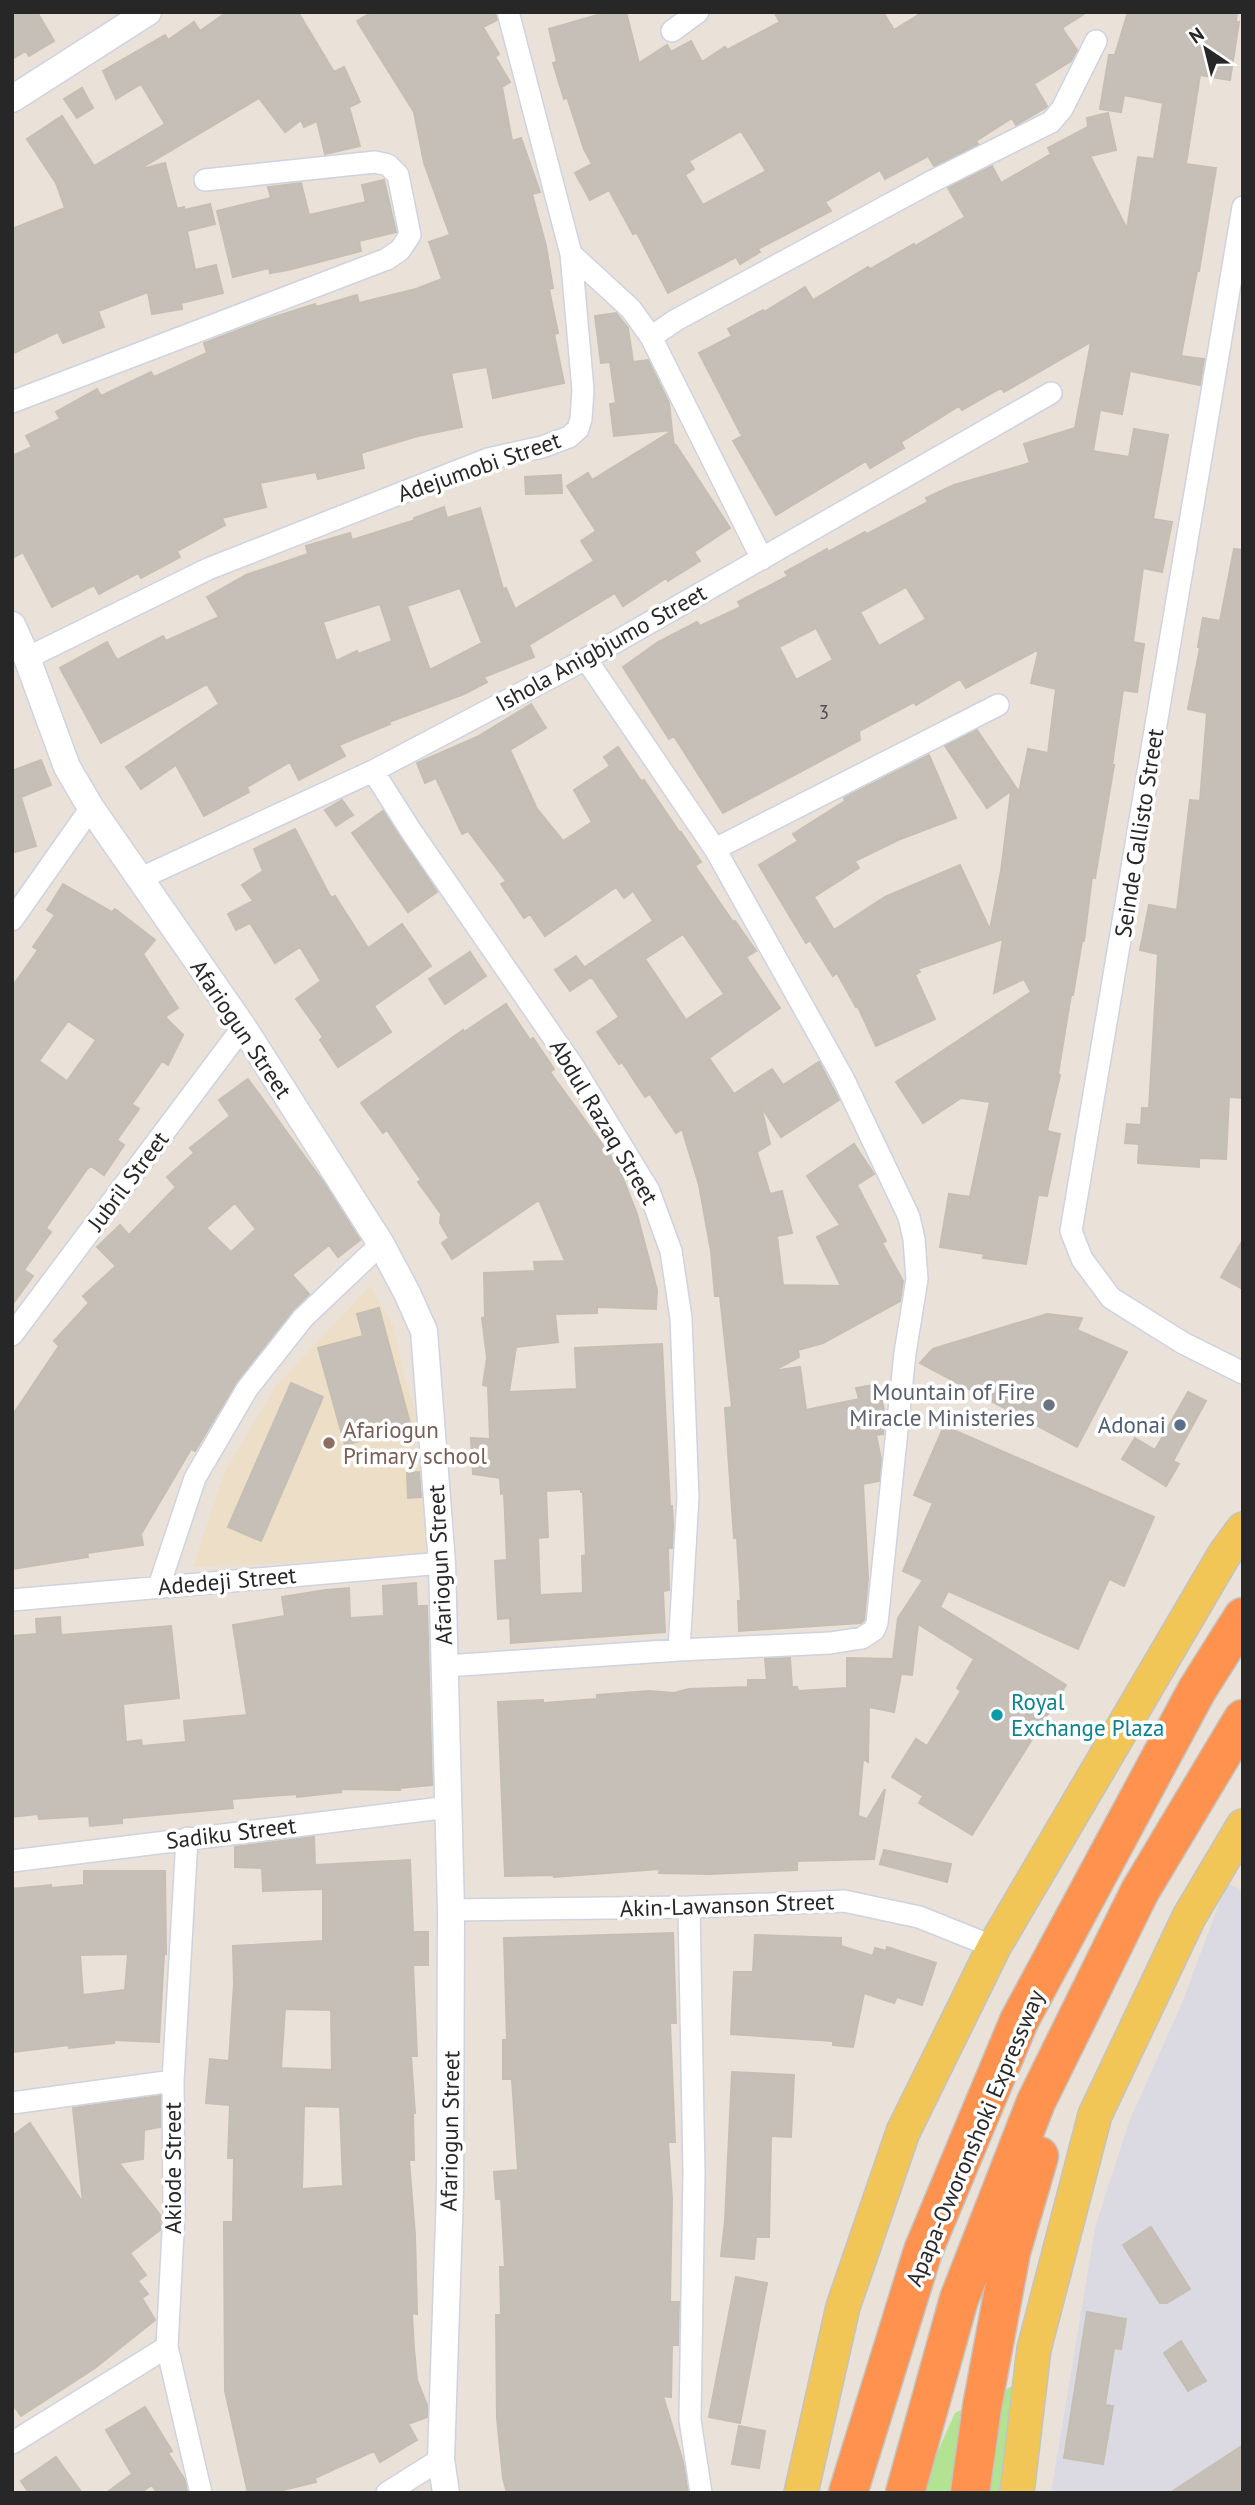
<svg xmlns="http://www.w3.org/2000/svg" width="1255" height="2505" viewBox="0 0 1255 2505" font-family="'PT Sans',sans-serif">
<rect width="100%" height="100%" fill="#eae2d8"/>
<path fill="#dbd9e2" d="M1227 1883 1243 1891V2493H1051L1095 2228 1129 2122 1182 2003Z"/>
<path fill="#eddfc7" d="M370 1286 394 1326 405 1379 418 1421 414 1467 427 1466 431 1537 421 1557 193 1567 224 1473 275 1387Z"/>
<path fill="#b2e393" d="M1032 2377 1020 2493H919L955 2413Z"/>
<path fill="#c5bfb8" stroke="#c5beb2" stroke-width="2" fill-rule="evenodd" d="M12 12H37L54 41 29 56 26 51 12 59Z
M227 12H298L334 72 344 67 360 102 349 107 360 146 325 154 317 121 304 127 301 120 285 132 259 98 138 170 165 163 177 209 184 207V210L210 204 215 224 187 231 195 270 216 265 223 293 181 303 182 309 152 314 148 292 98 311 104 327 63 343 58 332 12 354V229L65 208 56 183 27 139 62 116 94 166 165 124 141 84 116 99 103 71 165 35 168 40 194 22 200 31Z
M372 12H495L497 20 483 27 499 54 495 57 510 82 502 87 512 141 521 138 540 192 532 194 546 246 553 288 549 289 558 333 554 334 564 383 493 398 487 367 451 373 462 427 418 436 361 453 364 468 318 479 316 472 260 483 266 507 222 518 225 525 177 551 180 557 141 578 138 573 99 594 94 585 52 607 23 552 12 558V456L32 447 26 436 60 419 56 412 97 389 101 396 151 372 154 377 207 353 204 343 265 320 315 304 316 307 357 295 359 303 416 289 442 279 429 242 450 235 424 163 414 112 357 21Z
M608 12H626L639 63 667 45 671 52 691 41 702 62 725 47 727 50 780 22 774 12H883L894 30 923 12H1087L1062 28 1077 50 1071 61 1034 84 1047 106 1045 108 1016 125 1012 118 976 141 978 144 934 166 928 156 885 179 880 170 825 202 831 211 758 249 760 252 740 264 736 257 668 293 637 233 633 234 609 190 590 200 575 173 592 164 584 149 567 97 564 99 553 63 557 62 549 29ZM741 131 766 171 703 205 685 175 694 169 689 161Z
M1128 12H1237L1236 22H1239L1230 80 1200 75 1186 164 1216 168 1199 271H1197L1181 356 1204 359 1200 385 1130 371 1122 414 1100 410 1093 451 1129 457 1134 429 1168 435 1153 519 1172 522 1162 572 1143 568 1133 642 1144 644 1137 692 1123 690 1112 765H1114L1095 878 1092 877 1084 941H1082L1073 995H1071L1058 1074 1060 1075 1047 1131 1060 1134 1047 1196 1038 1195 1026 1264 983 1258 984 1254 940 1247 949 1194 970 1197 990 1102 961 1098 923 1123 896 1082 1031 992 1024 979 994 993 1003 939 918 969 920 972 915 975 935 1019 876 1046 858 1007H856L837 973 833 976 810 940 806 943 759 865 798 841 793 834 845 801 844 798 929 755 956 818 898 840 855 861 859 868 814 897 834 930 885 897 960 865 990 930 1001 871 1011 791 987 808 945 746 977 730 1019 792 1028 749 1048 753 1056 689 1031 683 1039 649 966 688 960 679 916 705 914 702 859 731 860 740 723 813 674 736 669 739 623 667 658 642 697 622 700 626 741 607 738 602 788 576 785 572 827 549 828 552 865 532 867 534 928 502 926 498 954 485 1030 463 1024 444 1075 428 1091 342 1004 392 1001 388 962 410 959 406 901 442 904 448 870 468 866 461 776 515 733 441 742 436 699 353 732 336 728 329 763 310 764 312 805 287 813 300 868 267 870 269 914 244 915 246 965 217 948 188 992 166 1001 183 1051 154 1048 148 1088 127 1087 118 1108 113 1116 150 1090 156 1127 229 1138 157 1154 159 1163 103 1124 95 1121 112 1100 109 1109 55H1115ZM906 587 926 619 879 646 860 612ZM816 628 833 660 796 680 779 647Z
M82 88 93 108 77 118 64 99Z
M384 180 396 232 359 241 361 251 288 270 270 273 269 268 233 277 217 211 271 198 268 187 301 183 309 215 366 202 362 185Z
M616 313 628 328 633 362 648 360 669 403 672 430 614 436 610 404 616 403 610 362 601 363 595 316Z
M672 431 674 446 676 445 730 528 694 552 700 561 668 581 666 578 623 606 615 593 529 645 534 657 484 677 487 682 464 694 389 722 390 724 339 745 345 756 299 780 290 762 247 787 249 792 204 816 176 765 141 789 126 767 219 704 207 684 101 743 60 668 107 642 117 660 163 636 166 641 219 617 207 597 246 575 308 554 306 546 350 533 352 540 415 520 414 518 444 507 447 518 480 508 503 589 506 588 515 609 594 561 581 541 596 531 567 486 588 473 592 480ZM460 588 482 643 430 670 407 606ZM380 604 392 641 358 654 357 651 336 661 323 622Z
M561 475 562 493 526 494 525 477Z
M1234 549 1243 550V1098L1229 1097 1226 1159 1199 1158V1167L1138 1163 1139 1144 1125 1143 1127 1124 1141 1125 1142 1108H1149L1158 954 1140 950 1149 905 1177 910 1190 800 1200 801 1207 713 1188 709 1200 648 1198 647 1203 618 1220 621Z
M531 704 546 728 510 750 537 809 563 841 592 822 574 790 610 766 604 757 618 747 641 781 644 780 680 833 681 832 701 862 695 866 733 922 735 921 756 951 746 957 780 1008 709 1058 734 1094 772 1069 783 1085 819 1062 839 1100 781 1137 761 1106 770 1144 757 1152 770 1194 782 1191 792 1233 777 1236 783 1285 841 1286 817 1237 840 1225 807 1176 854 1144 874 1174 857 1185 886 1241 882 1243 903 1281 900 1301 823 1343 798 1350 799 1357 773 1371 800 1367 806 1410 859 1399 856 1388 879 1384 885 1417 883 1434 876 1435 881 1459 879 1481 863 1484 868 1578 864 1620 861 1623 739 1631 738 1601H741L737 1538H734L725 1408 732 1407 720 1296H715L711 1251 699 1185 682 1129 676 1133 650 1094 645 1097 622 1062 619 1064 597 1032 619 1017 585 967 653 921 633 891 624 898 616 887 545 936 530 914 524 918 501 884 506 881 468 831 462 834 436 778 425 783 417 763 477 737ZM683 934 724 994 686 1020 645 959Z
M41 760 51 785 21 797 36 846 12 853V771Z
M342 800 353 815 336 826 325 810Z
M383 811 437 892 408 912 352 833Z
M295 829 331 898 335 896 368 948 402 924 431 966 374 1006 391 1032 338 1067 320 1040 323 1037 296 999 321 981 300 947 275 963 250 923 236 930 228 914 253 901 242 885 263 871 254 849Z
M63 884 112 912 115 909 155 940 143 954 178 1008 165 1017 183 1035 168 1065 162 1061 132 1104 139 1109 117 1140 124 1145 104 1175 91 1166 87 1169 46 1228 51 1232 24 1270 33 1276 12 1305V987L38 950 33 947 55 915 47 910ZM68 1021 96 1040 67 1081 39 1061Z
M470 952 486 976 445 1004 429 979Z
M576 956 591 977 570 991 555 970Z
M506 1004 530 1040 533 1038 554 1069 550 1072 618 1166 637 1214 657 1290 656 1309 597 1307V1313L555 1314 558 1342 516 1347 509 1392 577 1389 575 1348 662 1344 670 1506H672L673 1525 672 1548H668L669 1590 663 1591 665 1632 511 1643 510 1618 498 1619 495 1561 507 1560 504 1493 501 1494 500 1478 473 1474 471 1438 490 1439 488 1386 483 1385 487 1358 482 1318 485 1317 484 1273 535 1271 534 1262 565 1261 539 1200 452 1259 442 1243 449 1238 440 1223 441 1214 418 1182 421 1180 387 1130 383 1133 361 1103 463 1030 464 1032ZM581 1489V1492H583L586 1555 582 1556 583 1593 540 1595 538 1538 548 1537 546 1491Z
M248 1079 324 1183 360 1240 338 1257 329 1245 292 1275 309 1294 293 1310 237 1381 195 1451 191 1449 141 1534 143 1545 87 1553 88 1557 12 1569V1416L59 1346 54 1341 89 1303 83 1296 116 1266 97 1247 120 1225 129 1235 176 1187 167 1177 194 1153 190 1148 230 1116 219 1100ZM235 1203 256 1229 231 1252 206 1228Z
M1243 1240V1289L1221 1277Z
M379 1308 411 1427 345 1445 318 1348 363 1336 357 1314Z
M1047 1314 1082 1318 1077 1330 1127 1352 1077 1447 920 1363 933 1349Z
M291 1383 323 1397 261 1541 228 1527Z
M1188 1392 1206 1401 1173 1461 1179 1464 1166 1486 1122 1459 1135 1438 1155 1450Z
M944 1426 1154 1517 1124 1586 1109 1579 1078 1649 948 1591 940 1607 1066 1685 972 1835 919 1803 923 1796 892 1777 916 1739 927 1746 961 1691 957 1688 974 1659 918 1624 912 1675 901 1674 894 1712 869 1707 868 1762 863 1759 858 1816 867 1819 885 1789 874 1859 797 1861V1870L709 1874 659 1873 660 1869 554 1877V1875L505 1876 498 1702 543 1700V1703L597 1699V1695L650 1691 674 1693 689 1689 748 1687V1680H767L765 1659 790 1658 792 1687H797L798 1691 847 1688V1658L893 1659 898 1618 923 1580 903 1571 933 1503 914 1495Z
M419 1472 421 1497 408 1498 407 1473Z
M416 1583 417 1606H427L432 1785 399 1788 400 1790 341 1789V1792L297 1797V1794L232 1799 233 1808 122 1818V1823L90 1826 89 1816 39 1819 38 1814 12 1817V1636L37 1634 36 1619 60 1617 61 1635 171 1626 179 1698 123 1704 126 1742 141 1740 142 1746 186 1742 184 1721 247 1715 233 1625 285 1616 282 1597 325 1590 349 1588 350 1618 384 1616 383 1586Z
M314 1837 315 1865 410 1860 413 1932H428V1965H413L417 2056H411L415 2113H413L414 2160H409L415 2235 417 2314 412 2313 414 2349 417 2380 427 2405V2417L408 2424 417 2440 380 2462 374 2451 315 2478 316 2482 271 2493H248L225 2391 224 2222H233L234 2158H228L230 2105 206 2103 210 2059 229 2061 234 1983 233 1946 323 1941V1889L263 1891 262 1868 235 1867V1847ZM285 2009 331 2010 332 2070 281 2068ZM304 2106 340 2107 343 2186 302 2189Z
M884 1850 951 1864 947 1882 880 1864Z
M84 1871H165L166 1954H164L159 2042 114 2040V2043L69 2048V2045L12 2052V1889L51 1885V1888L84 1885ZM128 1954 125 1990 83 1995 80 1955Z
M673 1933 676 2023H670L675 2142H668L672 2198 670 2302H679L678 2345H672L671 2397 663 2396 683 2462 688 2493H507L503 2478 497 2418 496 2315H501L500 2267H505L501 2199H496L494 2172 518 2170 512 2079H503V2040H507L504 1938Z
M755 1935 841 1938V1946L873 1956 875 1948 886 1951 887 1947 936 1963 922 2005 897 1997 894 2003 864 1993 853 2047 833 2045V2041L731 2034 734 1972H753Z
M732 2072 794 2075 791 2137 771 2136 769 2237H756L754 2259 721 2256 725 2221Z
M160 2096V2127L144 2130 143 2159 119 2163 161 2216 160 2230 130 2253 146 2275 138 2281 148 2294 142 2298 155 2320 95 2368 21 2416 12 2403V2136L30 2123 83 2203 73 2108Z
M1151 2227 1190 2289 1167 2303H1160L1123 2245Z
M736 2277 767 2283 740 2423 709 2417Z
M1087 2312 1126 2319 1121 2349 1114 2348 1105 2405 1113 2406 1103 2464 1064 2458Z
M1181 2341 1206 2381 1188 2391 1164 2353Z
M145 2407 172 2451 168 2453 185 2480 187 2493H157L152 2485 140 2493H106L132 2474 106 2430Z
M739 2426 765 2431 759 2468 732 2464Z
M1243 2445V2493H1170Z
M56 2457 82 2493H29L21 2481Z"/>
<g fill="none" stroke-linecap="round" stroke-linejoin="round">
<g stroke="#ced2e1" stroke-width="24">
<path id="minor" d="M672 31 698 12
M1243 207 1071 1231 1082 1259 1111 1298 1183 1343 1243 1373
M571 254 631 309 651 337 676 320 929 183 1051 122 1062 109 1096 41
M651 337 762 559
M12 402 387 259 400 250 410 235 398 175 388 165 375 162 205 180
M27 658 208 569 488 459 542 447 569 437 578 429 581 419 583 390 571 254 508 12
M373 771 411 831 573 1066 649 1191 671 1251 681 1318 688 1497 679 1650
M715 849 998 705
M139 879 373 771 586 659 1051 393
M12 920 91 808
M12 1335 243 1027
M159 1586 195 1478 247 1389 303 1318 381 1244
M12 1600 442 1563
M446 1666 679 1650 830 1643 862 1638 874 1630 877 1623 905 1353 917 1279 914 1239 909 1217 843 1078 715 849 586 659
M187 1838 173 2081 174 2213 167 2347 201 2493
M12 1861 449 1807
M689 1907 694 2172 690 2420 701 2493
M451 1910 689 1907 844 1901 919 1917 994 1947
M12 2103 173 2081
M12 2443 167 2347
M387 2493 441 2459"/>
</g>
<g stroke="#ced2e1" stroke-width="29">
<path id="tertiary" d="M12 99 148 12
M12 625 27 658 67 767 91 808 243 1027 381 1244 407 1293 424 1331 442 1563 451 1910 450 2191 441 2459 446 2493"/>
</g>
<g stroke="#c3c3c3" stroke-width="36">
<path id="primary" d="M801 2493 843 2307 903 2132 994 1947 1224 1555 1243 1529
M1017 2493 1034 2349 1095 2115 1189 1917 1243 1826"/>
</g>
<g stroke="#c3c3c3" stroke-width="41">
<path id="motorway" d="M848 2493 923 2251 1019 2021 1197 1690 1243 1617
M905 2493 959 2299 1036 2102 1140 1891 1243 1719
M970 2493 982 2407 1011 2252 1039 2156"/>
</g>
<use href="#minor" stroke="#fff" stroke-width="21"/>
<use href="#tertiary" stroke="#fff" stroke-width="26"/>
<use href="#primary" stroke="#f2c656" stroke-width="33"/>
<use href="#motorway" stroke="#ff924e" stroke-width="38"/>
</g>
<circle fill="#6b7280" stroke="#fff" stroke-width="2.5" cx="1049" cy="1405" r="7"/>
<circle fill="#5c6f8a" stroke="#fff" stroke-width="2.5" cx="1180" cy="1425" r="7"/>
<circle fill="#8d6e63" stroke="#fff" stroke-width="2.5" cx="329" cy="1443" r="7"/>
<circle fill="#0f9aa8" stroke="#fff" stroke-width="2.5" cx="997" cy="1715" r="7"/>
<g text-anchor="middle" stroke-width="7" stroke-linejoin="round" paint-order="stroke">
<g font-size="19" fill="#4e4d4b">
<text x="824" y="719">3</text>
</g>
<g font-size="23" fill="#272727" stroke="#fff">
<text transform="translate(479 467) rotate(-19)" y="8">Adejumobi Street</text>
<text transform="translate(601 648) rotate(-29)" y="8">Ishola Anigbjumo Street</text>
<text transform="translate(1139 833) rotate(-81)" y="8">Seinde Callisto Street</text>
<text transform="translate(241 1029) rotate(56)" y="8">Afariogun Street</text>
<text transform="translate(604 1122) rotate(59)" y="8">Abdul Razaq Street</text>
<text transform="translate(128 1181) rotate(-53)" y="8">Jubril Street</text>
<text transform="translate(440 1565) rotate(-93)" y="8">Afariogun Street</text>
<text transform="translate(227 1581) rotate(-5)" y="8">Adedeji Street</text>
<text transform="translate(231 1833) rotate(-7)" y="8">Sadiku Street</text>
<text transform="translate(727 1905) rotate(-2)" y="8">Akin-Lawanson Street</text>
<text transform="translate(450 2131) rotate(-89)" y="8">Afariogun Street</text>
<text transform="translate(975 2138) rotate(-67)" y="8">Apapa-Oworonshoki Expressway</text>
<text transform="translate(173 2168) rotate(-90)" y="8">Akiode Street</text>
</g>
<g font-size="23" fill="#5b616d" stroke="#fff" text-anchor="end">
<text x="1035" y="1400">Mountain of Fire<tspan x="1035" dy="26">Miracle Ministeries</tspan></text>
</g>
<g font-size="23" fill="#4e5e75" stroke="#fff" text-anchor="end">
<text x="1166" y="1433">Adonai</text>
</g>
<g font-size="23" fill="#785e54" stroke="#fff" text-anchor="start">
<text x="343" y="1438">Afariogun<tspan x="343" dy="26">Primary school</tspan></text>
</g>
<g font-size="23" fill="#0d838f" stroke="#fff" text-anchor="start">
<text x="1011" y="1710">Royal<tspan x="1011" dy="26">Exchange Plaza</tspan></text>
</g>
</g>
<rect width="1255" height="2505" fill="none" stroke="#272727" stroke-width="28"/>
<g transform="translate(1206 49) rotate(325)" stroke="#ffffff" stroke-width="5" paint-order="stroke">
<path d="M0-5L12 26L0 18L-12 26Z" fill="#272727"/>
<text y="-10" font-size="19" font-weight="bold" text-anchor="middle" fill="#272727">N</text>
</g>
</svg>
